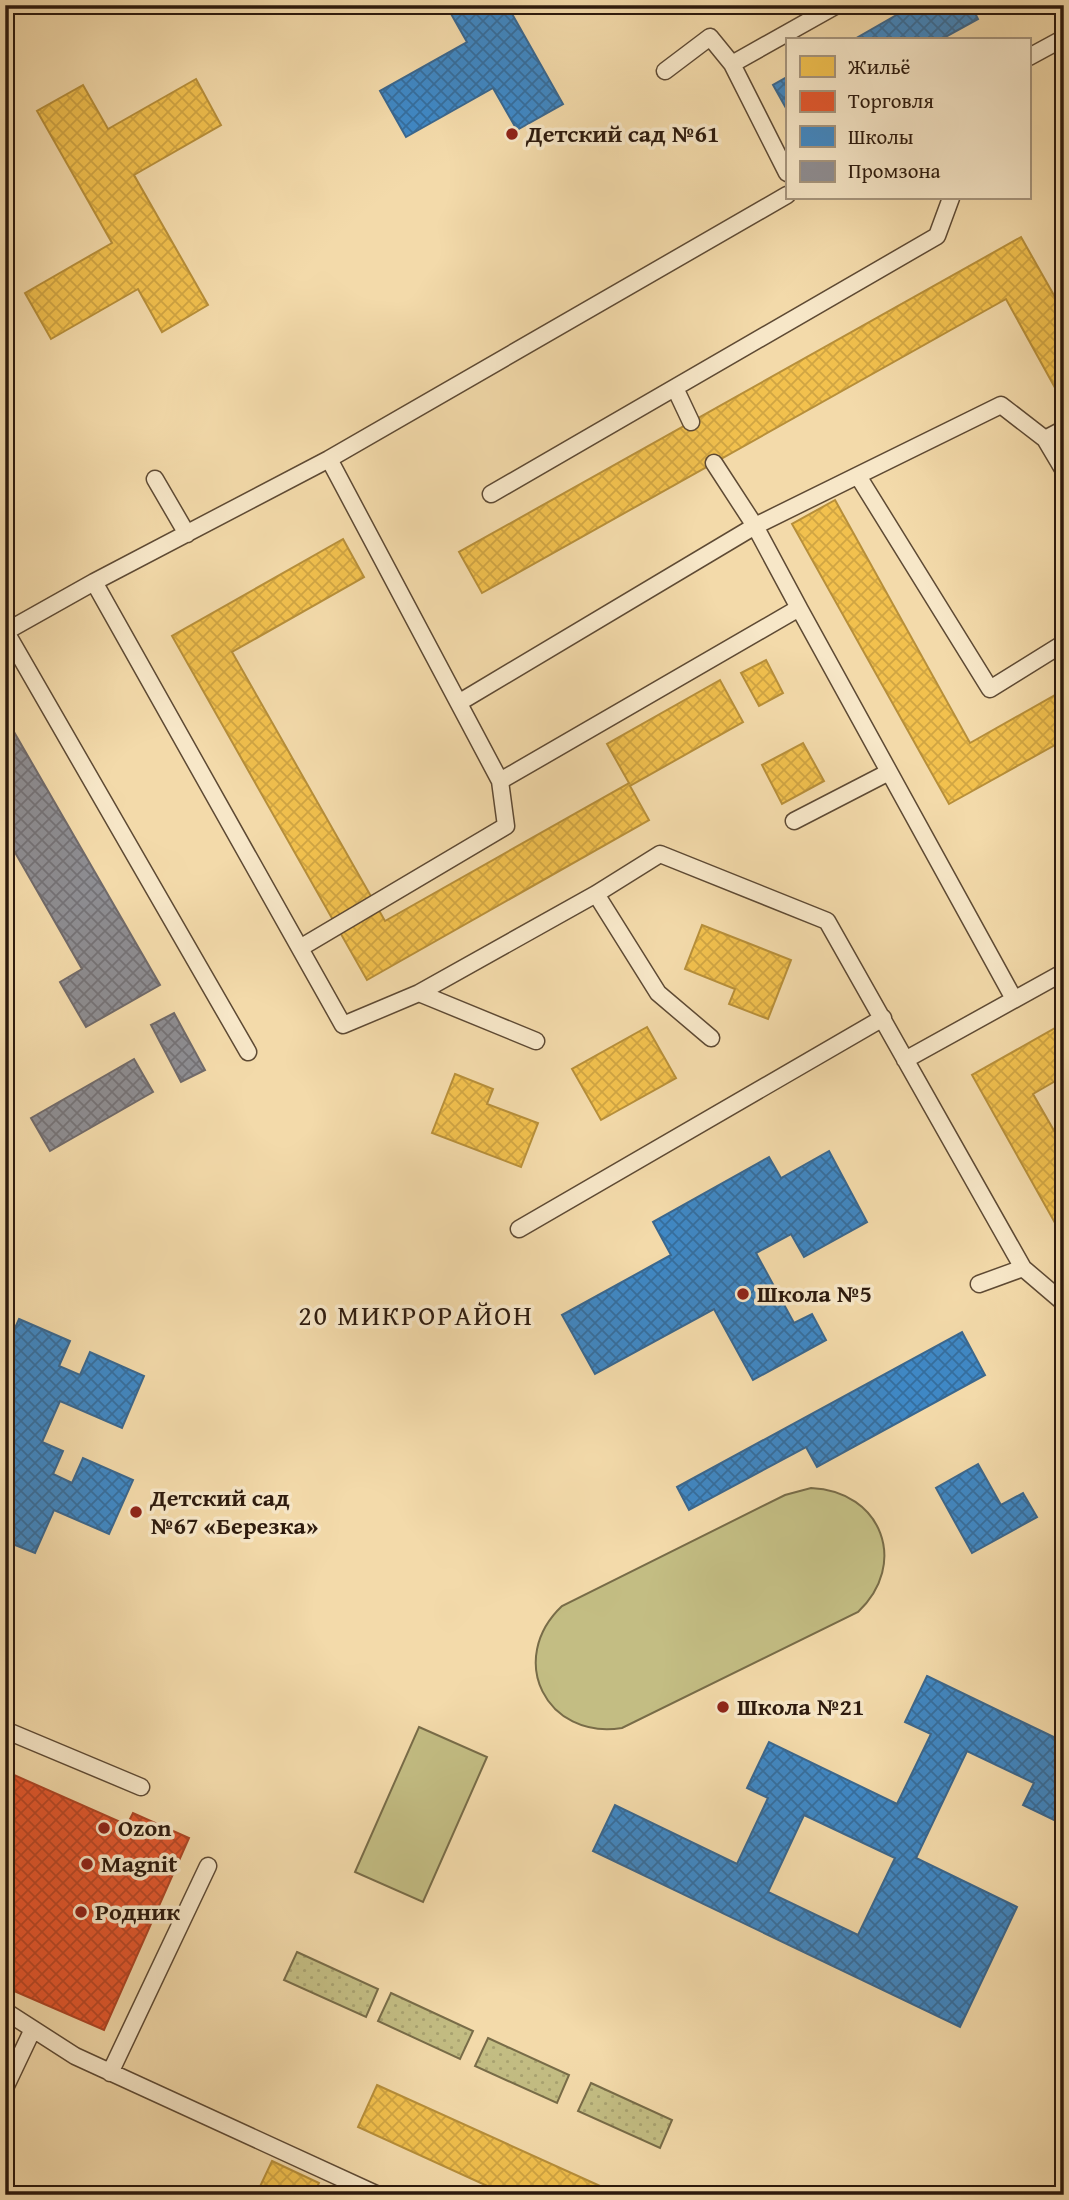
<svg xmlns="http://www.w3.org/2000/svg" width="1069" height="2200" viewBox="0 0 1069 2200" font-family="'Gentium Book Plus',serif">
<defs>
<pattern id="grass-dots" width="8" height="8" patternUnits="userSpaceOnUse" patternTransform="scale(1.75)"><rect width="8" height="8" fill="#c3bd83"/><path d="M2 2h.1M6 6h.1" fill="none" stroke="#a8a270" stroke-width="1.8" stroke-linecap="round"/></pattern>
<pattern id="homes-cross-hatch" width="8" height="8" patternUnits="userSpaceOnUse" patternTransform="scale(1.75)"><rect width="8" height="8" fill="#f2c14e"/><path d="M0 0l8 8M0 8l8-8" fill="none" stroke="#d0a543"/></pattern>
<pattern id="shops-cross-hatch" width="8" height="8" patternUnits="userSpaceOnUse" patternTransform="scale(1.75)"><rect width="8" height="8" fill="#e4572e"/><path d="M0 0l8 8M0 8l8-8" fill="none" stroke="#b94726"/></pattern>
<pattern id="schools-cross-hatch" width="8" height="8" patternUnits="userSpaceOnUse" patternTransform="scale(1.75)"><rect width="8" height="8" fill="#3f88c5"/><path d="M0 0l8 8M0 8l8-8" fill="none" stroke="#356e9e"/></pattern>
<pattern id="industry-cross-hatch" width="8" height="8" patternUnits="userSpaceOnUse" patternTransform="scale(1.75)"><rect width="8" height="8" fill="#8d8d92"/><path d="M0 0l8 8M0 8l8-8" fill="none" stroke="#747276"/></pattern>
</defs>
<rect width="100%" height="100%" fill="#f3daaa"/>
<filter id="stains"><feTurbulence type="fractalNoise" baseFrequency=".00286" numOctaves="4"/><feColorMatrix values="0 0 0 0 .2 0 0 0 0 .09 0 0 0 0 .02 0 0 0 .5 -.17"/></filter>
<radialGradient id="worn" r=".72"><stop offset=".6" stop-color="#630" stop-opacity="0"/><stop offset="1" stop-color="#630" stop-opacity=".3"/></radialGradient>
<path fill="url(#grass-dots)" stroke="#786c48" stroke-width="2" d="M297 1952 378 1989 366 2017 284 1980Z
M391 1993 473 2031 460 2059 378 2021Z
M488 2038 569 2075 557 2103 475 2066Z
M591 2083 672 2120 660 2148 578 2111Z"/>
<path fill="#c3bd83" stroke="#786c48" stroke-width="2" d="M811 1488C882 1491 909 1564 858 1612L622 1728C546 1740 506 1659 562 1606L785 1495Z
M419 1727 487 1757 423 1902 355 1872Z"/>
<path fill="url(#homes-cross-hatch)" stroke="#b78f3a" stroke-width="2" d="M196 79 221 125 134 175 208 305 162 332 138 289 51 339 25 293 112 243 37 111 83 85 108 129Z
M1021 237 1064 313V404L1006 299 482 593 459 552Z
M835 500 970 743 1064 690V740L949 804 792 524Z
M343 539 364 577 232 652 385 921 629 783 607 744 720 680 743 722 630 786 649 820 367 980 172 636Z
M766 660 783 693 759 706 741 673Z
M803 743 824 781 782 804 762 765Z
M702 925 791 960 768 1019 729 1004 735 989 685 969Z
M1064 1023V1076L1033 1094 1064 1148V1239L972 1075Z
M647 1027 676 1078 601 1120 572 1069Z
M455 1074 493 1089 487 1104 538 1123 521 1167 432 1133Z
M377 2085 620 2195H507L358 2127Z
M272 2161 319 2183 313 2195H256Z"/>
<path fill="url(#shops-cross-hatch)" stroke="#ad4524" stroke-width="2" d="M5 1771 127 1825 133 1813 189 1838 104 2030 5 1987Z"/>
<path fill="url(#schools-cross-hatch)" stroke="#3a678e" stroke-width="2" fill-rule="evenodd" d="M446 5H507L563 104 517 130 493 88 406 137 380 91 467 42Z
M914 5H971L978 19 940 40H853Z
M787 77V110L773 85Z
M829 1151 867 1222 804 1257 791 1234 756 1253 794 1323 812 1314 826 1340 753 1380 714 1309 595 1374 562 1315 671 1255 653 1222 769 1157 781 1178Z
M19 1319 70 1341 59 1366 80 1375 90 1352 144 1376 122 1428 60 1401 42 1442 63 1451 53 1474 72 1483 83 1458 133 1480 109 1534 54 1510 35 1553 5 1541V1441L10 1430 5 1428V1350Z
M962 1332 985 1375 817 1467 806 1447 689 1510 677 1487Z
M978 1464 1001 1505 1023 1493 1037 1517 972 1553 936 1488Z
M927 1676 1064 1742V1809L1058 1822 1023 1805 1034 1783 967 1751 916 1858 1017 1907 960 2027 593 1851 615 1805 737 1864 768 1798 747 1788 769 1742 897 1804 931 1734 905 1722ZM804 1815 895 1858 858 1935 768 1892Z"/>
<path fill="url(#industry-cross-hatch)" stroke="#706a6a" stroke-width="2" d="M10 725 160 985 86 1027 60 982 82 969 5 835V728Z
M174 1013 205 1070 181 1082 151 1025Z
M134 1059 153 1092 50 1151 31 1118Z"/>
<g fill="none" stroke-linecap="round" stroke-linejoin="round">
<g stroke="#5e4a34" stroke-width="19">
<path id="service" d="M1029 57 1064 38
M665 71 710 37 732 64
M787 173 732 64 837 5
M675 388 691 422
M1045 439 1064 429
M329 459 500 781 799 608 755 526 714 463
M858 476 990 689 1064 643
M155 479 187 534
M491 494 937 236 951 198
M94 582 343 1025 419 993 596 894 660 854 827 921 1023 1268 1064 1303
M799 608 1014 999
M5 632 94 582 329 459 787 195
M6 632 248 1052
M460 702 755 526 1001 405 1045 439 1064 471
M794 821 889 772
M596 894 658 993 711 1038
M300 948 506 826 500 781
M419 993 536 1041
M905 1060 1064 972
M519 1229 883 1018
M979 1284 1023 1268
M5 1730 141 1787
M5 2011 75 2056 378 2195
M110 2073 208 1866
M5 2088 33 2029"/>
</g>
<use href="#service" stroke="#f7e7c8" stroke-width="16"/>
</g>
<g fill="#8f2418" stroke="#f7e7c8" stroke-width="2.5">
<circle cx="512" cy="134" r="7"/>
<circle cx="743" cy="1294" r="7"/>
<circle cx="136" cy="1512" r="7"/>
<circle cx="723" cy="1707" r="7"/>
<circle cx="104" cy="1828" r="7"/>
<circle cx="87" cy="1864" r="7"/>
<circle cx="81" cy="1912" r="7"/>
</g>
<g text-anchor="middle" stroke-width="7" stroke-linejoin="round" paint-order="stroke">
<g font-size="24" font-weight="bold" fill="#2d1a0d" stroke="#f7e7c8" text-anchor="start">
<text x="526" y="142">Детский сад №61</text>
<text x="757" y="1302">Школа №5</text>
<text x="150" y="1506">Детский сад<tspan x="150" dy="28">№67 «Березка»</tspan></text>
<text x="737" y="1715">Школа №21</text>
<text x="118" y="1836">Ozon</text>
<text x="101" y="1872">Magnit</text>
<text x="95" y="1920">Родник</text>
</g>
<g font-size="28" letter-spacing="2" fill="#2d1a0d" stroke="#f7e7c8">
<text x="416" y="1325">20 МИКРОРАЙОН</text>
</g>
</g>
<rect width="1069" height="2200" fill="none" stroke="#f3daaa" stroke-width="28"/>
<rect x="7" y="7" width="1055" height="2186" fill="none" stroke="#2d1a0d" stroke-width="3.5"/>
<rect x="14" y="14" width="1041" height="2172" fill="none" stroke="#2d1a0d" stroke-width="2"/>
<rect x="786" y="38" width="245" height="161" fill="#f7e7c8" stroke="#a6957d" stroke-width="2"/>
<rect x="800" y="56" width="35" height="21" fill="#f2c14e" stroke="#a6957d" stroke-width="2"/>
<text x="848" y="74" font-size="21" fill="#2d1a0d">Жильё</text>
<rect x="800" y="91" width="35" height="21" fill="#e4572e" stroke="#a6957d" stroke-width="2"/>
<text x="848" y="108" font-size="21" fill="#2d1a0d">Торговля</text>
<rect x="800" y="126" width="35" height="21" fill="#3f88c5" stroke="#a6957d" stroke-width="2"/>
<text x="848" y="144" font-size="21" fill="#2d1a0d">Школы</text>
<rect x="800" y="161" width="35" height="21" fill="#8d8d92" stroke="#a6957d" stroke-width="2"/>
<text x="848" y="178" font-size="21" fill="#2d1a0d">Промзона</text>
<rect width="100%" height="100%" filter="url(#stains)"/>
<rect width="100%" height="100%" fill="url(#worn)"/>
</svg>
